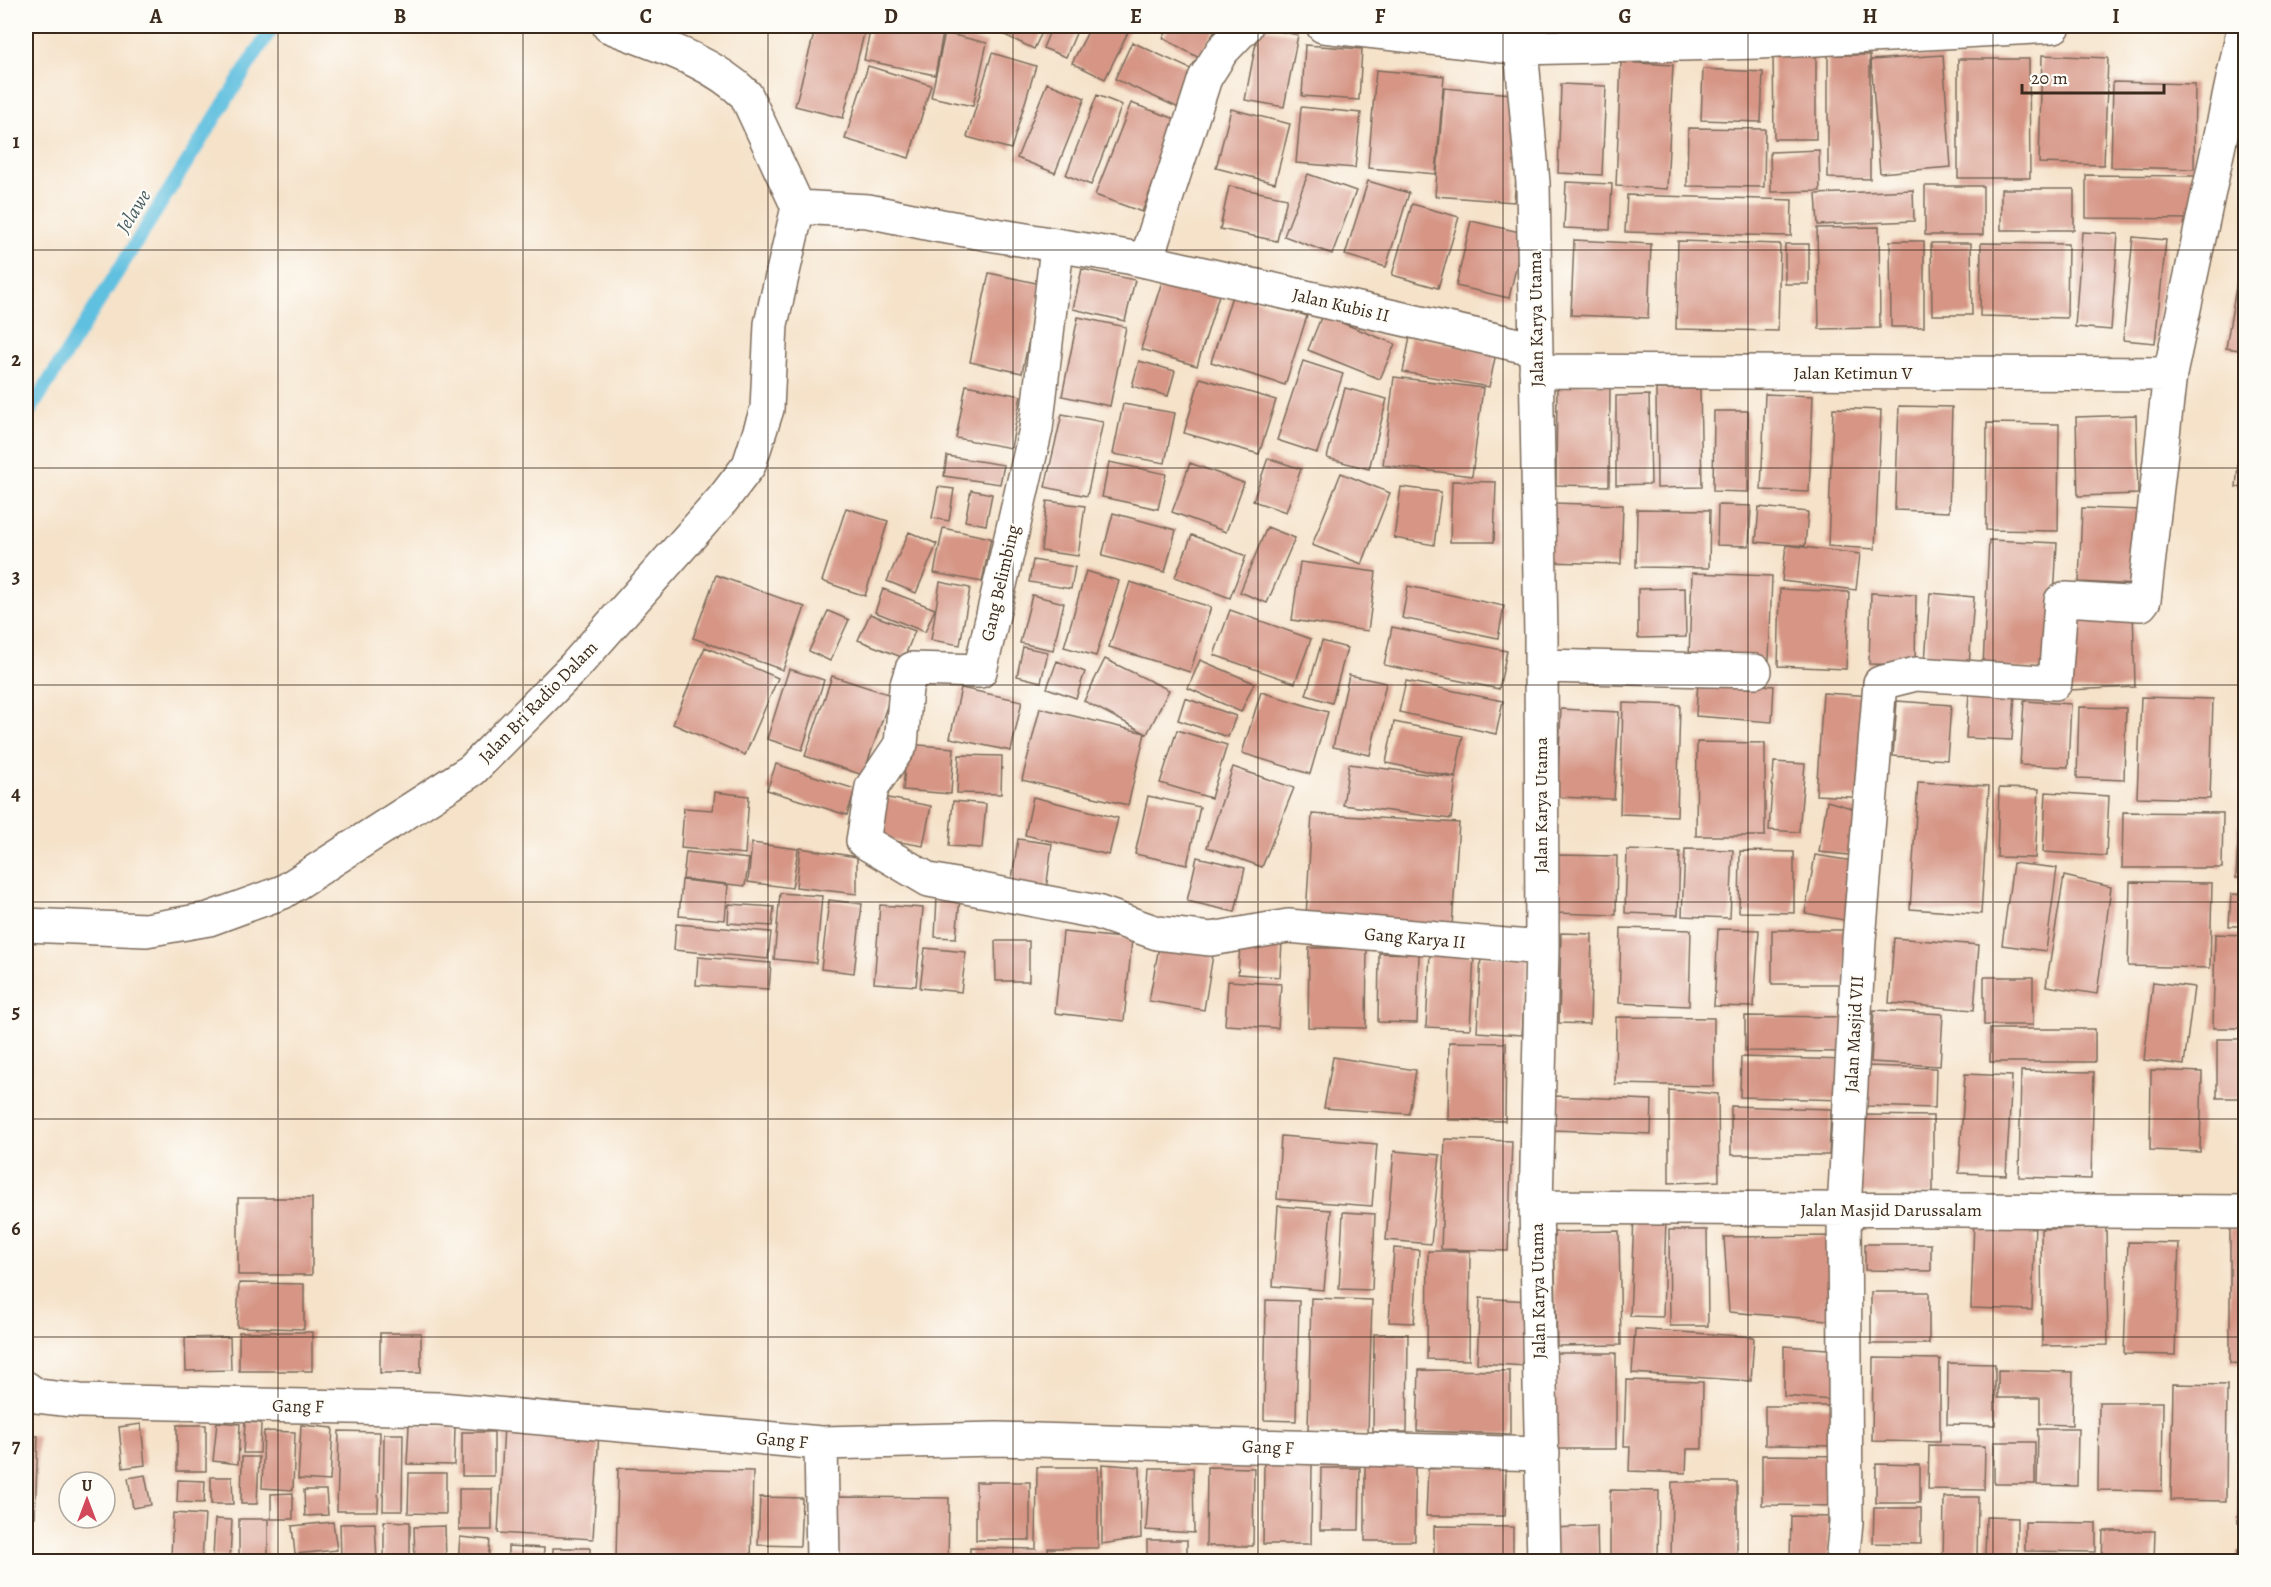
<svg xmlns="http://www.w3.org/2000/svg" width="2271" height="1587" viewBox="0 0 2271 1587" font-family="Alegreya,serif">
<rect width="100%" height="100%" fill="#fdfcf7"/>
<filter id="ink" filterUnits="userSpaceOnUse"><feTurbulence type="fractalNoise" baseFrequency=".0167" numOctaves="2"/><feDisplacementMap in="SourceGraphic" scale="12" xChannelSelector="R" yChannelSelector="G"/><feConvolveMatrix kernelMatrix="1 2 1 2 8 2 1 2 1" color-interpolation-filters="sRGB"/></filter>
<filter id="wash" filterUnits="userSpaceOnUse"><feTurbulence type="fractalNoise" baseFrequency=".008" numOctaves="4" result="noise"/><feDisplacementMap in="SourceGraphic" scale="24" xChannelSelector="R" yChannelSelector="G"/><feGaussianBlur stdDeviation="1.35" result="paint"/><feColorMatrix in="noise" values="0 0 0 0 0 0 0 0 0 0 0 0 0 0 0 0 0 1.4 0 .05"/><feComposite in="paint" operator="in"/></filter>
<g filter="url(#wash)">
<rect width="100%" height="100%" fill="#f5e2c9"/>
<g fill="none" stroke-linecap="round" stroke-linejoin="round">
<path stroke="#61c0df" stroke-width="14" d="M26 417 273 26"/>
</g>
<g id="blocks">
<path fill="#d69585" d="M816 26H866L843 118 795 106Z
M871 26H906L943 33 935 75 864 60Z
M942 26H980L979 31Z
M996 26H1045L1034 49 994 30Z
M1052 26H1079L1066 57 1043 48Z
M1091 26H1131L1105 79 1072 63Z
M1170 26H1218L1199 58 1163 38Z
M1259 27 1298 35 1284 107 1245 100Z
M945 33 987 43 973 106 931 97Z
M1132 42 1195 71 1179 108 1115 79Z
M1305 45 1362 49 1359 100 1302 96Z
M1816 49V139H1774L1773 50Z
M992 53 1036 66 1011 149 967 137Z
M1828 55H1870V179L1828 178Z
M1943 55 1951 167 1880 173 1871 60Z
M2042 55 2108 58 2104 165 2039 163Z
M1958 59H2029L2030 178H1958Z
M1621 62 1673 65 1667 189 1616 186Z
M868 66 931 85 909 158 845 139Z
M1703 69 1763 72 1761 122 1701 120Z
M1376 70 1444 76 1436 174 1368 168Z
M2113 82 2195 84 2194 169 2111 167Z
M1047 83 1085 98 1055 173 1017 158Z
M1561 84 1606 86 1602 175 1558 173Z
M1444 88 1523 95 1514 202 1435 196Z
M1097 95 1122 105 1091 185 1066 175Z
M1131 103 1178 120 1142 212 1095 195Z
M1301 107 1361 113 1355 168 1296 163Z
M1231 109 1290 124 1275 183 1216 168Z
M1688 128 1765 129 1764 187 1687 186Z
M1819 150 1820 191 1771 192 1770 152Z
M1308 174 1356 191 1332 254 1284 236Z
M2086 175 2195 176V219L2086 218Z
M1368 181 1409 193 1386 267 1345 255Z
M1566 182 1612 184 1610 230 1564 228Z
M1229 186 1287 198 1277 241 1220 229Z
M1925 186H1983V235H1925Z
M2001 189H2074V230H2001Z
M1913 190 1914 221 1818 225 1816 194Z
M1627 195 1792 200 1791 236 1625 232Z
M1412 204 1459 217 1438 288 1392 275Z
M1471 221 1524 233 1509 298 1456 286Z
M1879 227 1880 328 1819 329 1817 228Z
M2082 232 2118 234 2111 330 2075 327Z
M2133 237 2166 240 2155 343 2123 340Z
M1574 240 1651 244 1648 318 1571 315Z
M1678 241 1780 244 1778 331 1676 329Z
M1890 241H1924V327H1891Z
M1931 243H1971L1972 315H1932Z
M1981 243 2068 244 2067 318 1980 316Z
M1785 244H1809V284H1785Z
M1082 269 1135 280 1125 321 1073 309Z
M2239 269 2246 270V351L2226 348Z
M989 273 1041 284 1022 373 970 362Z
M1163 278 1219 295 1197 366 1141 349Z
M1233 293 1307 316 1285 385 1211 362Z
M1322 315 1395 344 1380 379 1308 350Z
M1078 317 1126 327 1110 406 1062 396Z
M1410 337 1496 353 1489 387 1403 372Z
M1139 361 1175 371 1168 396 1132 386Z
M1303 361 1343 374 1317 453 1277 440Z
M1394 377 1483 388 1472 476 1383 465Z
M1200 378 1276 400 1259 454 1184 433Z
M1557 383 1610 384 1609 486 1556 485Z
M966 385 1021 396 1011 448 956 438Z
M1345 388 1387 399 1369 469 1327 458Z
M1656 389H1700L1702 487 1657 488Z
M1765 394 1813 396 1809 492 1761 490Z
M1649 395 1651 484 1616 485V396Z
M1123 404 1175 413 1165 463 1113 454Z
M1899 406 1952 407 1949 512 1895 510Z
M1833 408 1881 410 1875 549 1828 546Z
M1714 411H1748V492L1713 491Z
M1062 414 1103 422 1087 496 1045 487Z
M2136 415 2138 494 2078 496 2076 417Z
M2242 422 2246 423V488L2236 487Z
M1987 423 2059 424 2058 531 1986 530Z
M947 456 1004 465 1000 484 944 476Z
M1268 458 1301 469 1286 512 1253 501Z
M1109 462 1166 474 1158 509 1102 497Z
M1190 463 1244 483 1226 532 1172 512Z
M1341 473 1390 493 1362 564 1312 545Z
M1452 481 1496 482 1494 542H1450Z
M938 487 954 489 949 521 932 518Z
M1401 487 1441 492 1434 545 1394 538Z
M971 490 992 494 986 525 965 521Z
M1047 501 1085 506 1078 556 1041 551Z
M1549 503 1623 505 1621 564 1547 562Z
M1718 505 1751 506 1749 546 1717 545Z
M1759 507 1808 512 1805 546 1756 542Z
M846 508 888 521 865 596 822 581Z
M2082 508 2141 510 2138 585 2079 582Z
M1637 509 1710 510 1709 568 1636 567Z
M1113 513 1176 530 1165 572 1102 556Z
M1267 527 1295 538 1267 603 1240 592Z
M943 528 991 538 982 582 934 573Z
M909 532 937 544 916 593 887 581Z
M1192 535 1246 556 1230 598 1175 577Z
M1989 540 2057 543 2050 670 1983 667Z
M1786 545 1860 554 1856 590 1782 581Z
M1033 560 1075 567 1071 589 1029 582Z
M1300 562 1376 572 1368 631 1292 620Z
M1086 571 1119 581 1096 656 1064 647Z
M1692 573 1772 576 1769 660 1689 657Z
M716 575 805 607 783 670 693 638Z
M940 582 970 588 960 645 931 640Z
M1130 582 1211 607 1190 672 1109 647Z
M1408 586 1504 606 1498 638 1402 618Z
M1685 588 1686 637 1638 638V589Z
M883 589 935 609 925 632 875 612Z
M1780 589 1849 592 1846 669 1778 666Z
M1871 593 1916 595 1915 665 1869 664Z
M1930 593 1974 597 1969 666 1925 662Z
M1032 595 1064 603 1053 650 1020 643Z
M2133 606 2135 687 2068 690 2066 608Z
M1230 610 1311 639 1295 683 1214 655Z
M828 611 849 620 830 661 809 651Z
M870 614 915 631 904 658 858 640Z
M1392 627 1507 651 1499 689 1384 665Z
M1322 641 1347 648 1332 703 1306 695Z
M705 647 778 678 745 755 673 724Z
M1023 647 1048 652 1041 682 1017 676Z
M1105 659 1169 690 1147 734 1084 701Z
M1200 660 1254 683 1241 712 1188 688Z
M1057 661 1085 672 1076 698 1047 688Z
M789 669 824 680 802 750 767 739Z
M1349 675 1386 683 1370 755 1333 747Z
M832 676 891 695 863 775 805 756Z
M1698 680 1774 686 1772 722 1696 716Z
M1406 681 1503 701 1496 734 1399 712Z
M961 688 1022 701 1011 751 950 738Z
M1261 692 1328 712 1310 774 1242 753Z
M1969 692 2015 694 2012 740 1966 738Z
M1823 693 1874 696 1867 798 1816 795Z
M2141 697 2213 699 2210 799 2137 797Z
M1185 698 1236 716 1228 737 1178 720Z
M1897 701 1951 705 1947 760 1893 756Z
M2024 701 2071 704 2068 767 2020 765Z
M1623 703 1680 705 1677 816 1620 814Z
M2079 707 2126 708 2124 780 2077 778Z
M1040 708 1145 733 1128 805 1022 780Z
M1561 709 1619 712 1614 799 1557 797Z
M1394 722 1463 736 1455 777 1386 763Z
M1177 730 1227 745 1211 798 1160 783Z
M1697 742 1765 743V836H1696Z
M907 744 954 748 951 794 903 790Z
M959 755 1002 756 1001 794 957 793Z
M1774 762 1805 764 1799 832 1769 830Z
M776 764 855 789 847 815 767 790Z
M1349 764 1456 778 1451 819 1343 805Z
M1233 767 1294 788 1262 867 1207 847Z
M1918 782 1989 786 1981 914 1910 909Z
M2241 785H2246V878H2236Z
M1999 788 2039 789 2035 858 1997 857Z
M715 792 749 796 745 854 681 848 684 808 713 810Z
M2046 792 2109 796 2106 856 2043 852Z
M1148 796 1200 807 1187 865 1135 854Z
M883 797 931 806 923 846 876 838Z
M1033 797 1118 818 1109 855 1025 835Z
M953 801 986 804 982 848 949 846Z
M1827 801 1865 812 1859 856 1819 852Z
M2123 812 2223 813 2222 868H2122Z
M1312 814 1459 823 1452 926 1306 916Z
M1018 839 1052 844 1046 890 1011 885Z
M752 843 798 849 792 888 748 882Z
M800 848 857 857V894L796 887Z
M1685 849 1733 850 1730 918 1682 916Z
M1627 850 1680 852 1678 915 1625 913Z
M1740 851 1794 852V913L1739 912Z
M686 852 749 859 745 886 683 879Z
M1556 855 1617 856 1616 915 1554 913Z
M1815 855 1860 862 1849 921 1805 913Z
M1197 857 1245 868 1235 912 1187 901Z
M2013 863 2057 868 2046 951 2002 945Z
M2064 876 2111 887 2097 994 2046 986Z
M682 880 728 885 725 920 679 916Z
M2130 882 2212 883 2210 968 2128 966Z
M780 893 822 896 816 963 774 959Z
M2231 894 2246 895V926H2229Z
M937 897 960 898 956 938 935 937Z
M829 900 862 904 854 973 821 969Z
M729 904 774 907 772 926 728 923Z
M880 905 923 908 916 986 874 983Z
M676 924 771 932 768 959 674 950Z
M1621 928 1691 930 1689 1006 1619 1003Z
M1718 929 1759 930 1754 1007 1714 1006Z
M1772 930H1845V984H1772Z
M1063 932 1132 939 1124 1021 1055 1013Z
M1561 933 1592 934 1590 1024 1559 1023Z
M1241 934 1282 941 1280 977 1238 974Z
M2215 934 2246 935V1028H2213Z
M1894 938 1979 945 1974 1010 1889 1003Z
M995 941H1029V981H996Z
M1160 941 1214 949 1204 1010 1149 1001Z
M925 948 966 952 961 992 920 988Z
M1309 948H1367L1366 1028 1308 1027Z
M1379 953 1419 954 1417 1023 1378 1022Z
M1430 953 1474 956 1470 1029 1426 1027Z
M1481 956 1527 958 1522 1035 1477 1032Z
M698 957 771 963 769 989 696 985Z
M1984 977H2033V1025H1984Z
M1228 981 1281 984 1278 1028 1225 1025Z
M2153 982 2194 987 2184 1065 2144 1060Z
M1874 1010 1943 1014 1940 1066 1871 1062Z
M1745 1016 1848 1017V1052L1745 1051Z
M1616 1017 1714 1018V1086L1615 1084Z
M1990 1029H2095V1062H1990Z
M2217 1039H2246V1098H2217Z
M1449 1042 1506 1043 1505 1121 1448 1120Z
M1333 1057 1416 1070 1409 1114 1324 1108Z
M1741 1057 1845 1060 1844 1100 1740 1097Z
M1865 1066 1936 1068 1935 1108 1864 1106Z
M2151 1070 2202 1072 2200 1152 2150 1150Z
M2021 1071 2094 1072 2091 1179 2019 1177Z
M1965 1074 2012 1076 2006 1175 1959 1173Z
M1669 1090 1718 1094 1719 1181 1669 1183Z
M1554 1096 1652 1100 1651 1134 1553 1130Z
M1731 1106 1831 1109 1829 1155H1731Z
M1860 1115 1933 1116V1194L1859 1193Z
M1281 1136 1377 1144 1372 1206 1277 1199Z
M1445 1139 1512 1141 1508 1251 1441 1249Z
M1394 1151 1440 1155 1431 1244 1386 1240Z
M238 1198H312V1275H238Z
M1278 1206 1331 1210 1324 1290 1273 1286Z
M1343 1212 1375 1214 1372 1290 1339 1289Z
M1634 1217 1666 1218 1663 1317 1630 1316Z
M1974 1220 2035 1222 2032 1310 1971 1308Z
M2106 1228 2108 1345 2042 1346 2041 1229Z
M2230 1228 2246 1230V1364L2230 1363Z
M1669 1230H1707L1708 1326H1670Z
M1619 1231 1621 1345 1557 1346 1554 1232Z
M1839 1236 1840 1321 1729 1312 1724 1237Z
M2128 1242 2179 1243 2175 1355 2124 1354Z
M1865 1244H1931V1271L1865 1270Z
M1394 1248 1419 1250 1414 1323 1389 1322Z
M1428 1251H1470L1469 1360 1427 1359Z
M239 1283 304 1284V1329L237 1327Z
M1871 1292H1929V1344H1871Z
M1311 1298 1372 1300 1368 1433 1308 1431Z
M1480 1298 1529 1301 1527 1366 1477 1363Z
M1266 1300 1299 1301 1296 1421 1264 1420Z
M1635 1329 1754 1337 1751 1381 1632 1373Z
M239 1332H312V1371H239Z
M380 1333H421V1373H380Z
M1374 1334H1408L1407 1432H1373Z
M230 1337 231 1370 186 1371 185 1338Z
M1784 1346 1841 1350 1843 1401 1784 1396Z
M1555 1353H1616V1449H1555Z
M1873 1358 1940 1359V1442L1872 1441Z
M1948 1363 1995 1364V1425L1947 1424Z
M1419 1370 1510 1371V1434L1417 1431Z
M1998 1370 2073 1372 2072 1425 2040 1424V1398H1998Z
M1626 1380 1703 1382 1702 1449H1687L1686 1473 1629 1471 1630 1446H1624Z
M2173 1384 2227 1385 2226 1501 2171 1500Z
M2239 1399H2246V1523H2238Z
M2099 1402H2163L2162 1491 2098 1490Z
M1765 1406H1842V1446L1765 1445Z
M217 1422 240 1424 238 1464 213 1461Z
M245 1422 261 1423 260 1453H243Z
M141 1424 145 1465 123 1468 119 1427Z
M177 1425H206V1471H177Z
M301 1425 333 1428 330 1481 298 1479Z
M409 1425 455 1427 454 1465 407 1464Z
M504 1426 599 1431 593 1539 498 1533Z
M2038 1429H2078L2077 1486 2037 1485Z
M264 1431 295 1432 293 1490 262 1488Z
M339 1431 380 1432 378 1511H337Z
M462 1432H494V1476H462Z
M384 1434H403L402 1511H383Z
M26 1436H38L35 1517H26Z
M1994 1442H2035V1484H1994Z
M1929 1445 1985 1446 1984 1490 1928 1489Z
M1762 1455 1841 1456 1840 1506 1762 1505Z
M242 1457H259L257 1504H241Z
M1264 1463 1312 1464 1311 1544H1263Z
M1102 1464 1140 1467 1141 1538 1102 1544Z
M1876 1464 1920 1465V1503H1876Z
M1365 1466 1415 1467V1541H1365Z
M1037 1467H1098V1548H1048V1562H970V1548L1036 1549Z
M1207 1467 1254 1468 1253 1546H1206Z
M1506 1467 1505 1516H1426L1428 1469Z
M618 1468 753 1471 751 1562H616Z
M1150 1468H1193L1194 1533 1146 1530Z
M1321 1468H1360L1359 1530H1320Z
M409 1473H446V1514L408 1513Z
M145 1475 151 1505 133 1508 128 1478Z
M211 1477H232L233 1504H211Z
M178 1480 205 1481 204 1503 177 1502Z
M976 1482H1030V1540H976Z
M1672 1482H1737V1562H1671Z
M459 1489H492V1530H459Z
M304 1490H326L328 1515 305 1516Z
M1610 1490 1659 1491 1658 1562H1610Z
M293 1493V1519H271V1494Z
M760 1497 802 1498 800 1546 758 1545Z
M838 1497 949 1498 948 1562H837Z
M1944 1497H1978L1977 1562H1943Z
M1874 1508H1921V1544L1873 1543Z
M173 1513 205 1515 202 1559 171 1557Z
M1791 1516 1828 1517V1562H1790Z
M1986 1517 2017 1518V1562H1985Z
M215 1519 232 1520 230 1558 213 1557Z
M239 1519H268V1562H239Z
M384 1521 410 1522V1562H384Z
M333 1522 337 1550 295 1554 292 1526Z
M2025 1522 2096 1523V1552L2025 1551Z
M375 1523 377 1562H341L340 1524Z
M445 1526 446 1562H415L414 1527Z
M1434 1526 1513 1527V1562H1434Z
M1597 1526 1598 1562H1554L1553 1528Z
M2103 1531H2155L2154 1562H2102Z
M460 1537 490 1540 488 1562H458Z
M1147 1540H1187V1562H1147Z
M508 1546 544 1548 543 1562H508Z
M553 1548H590V1562H553Z
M2237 1551 2246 1552V1562H2237Z
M1867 1555H1935V1562H1867Z"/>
</g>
</g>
<g filter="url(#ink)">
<use href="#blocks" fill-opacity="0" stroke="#7c6a5a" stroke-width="1.5"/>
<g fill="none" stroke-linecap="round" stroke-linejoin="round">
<g stroke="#7c6a5a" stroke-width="36">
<path id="street" d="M609 26C656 45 709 59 746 95L798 207
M1323 26 1521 48 1760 42 2054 26
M1521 48 1533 183 1541 636 1542 948 1536 1207 1544 1562
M798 207 868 211 941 226 1128 257 1536 349
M1057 247 1036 429 980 671 912 669 906 688 901 744 872 787 863 841 929 880 1097 912 1157 933 1211 939 1288 926 1542 948
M1146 261 1205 78 1222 51 1246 26
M1536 371 2170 374
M1541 666 1755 671
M26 925 146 930 209 919 283 892 472 770 575 666 723 499 749 465 767 409 771 324 798 207
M1536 1207 2246 1212
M26 1388 37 1396 80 1401 440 1409 821 1443 996 1439 1543 1454
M821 1443 823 1562
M1842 1562 1846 1522 1844 1210 1859 940 1880 683 1916 674 2055 683 2061 601 2066 599 2141 604 2144 600 2170 374 2244 27"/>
</g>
<use href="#street" stroke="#fff" stroke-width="33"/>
</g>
</g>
<path fill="none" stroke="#3b2a1e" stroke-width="1.5" stroke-opacity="0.55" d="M278 26V1562M523 26V1562M768 26V1562M1013 26V1562M1258 26V1562M1503 26V1562M1748 26V1562M1993 26V1562M26 250H2246M26 468H2246M26 685H2246M26 902H2246M26 1119H2246M26 1337H2246"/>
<g text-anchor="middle" stroke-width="4.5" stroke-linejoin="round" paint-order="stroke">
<g font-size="18" fill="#3b2a1e" stroke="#fdfcf7">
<text transform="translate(1341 305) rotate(13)" y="6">Jalan Kubis II</text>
<text transform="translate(1536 319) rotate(-91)" y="6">Jalan Karya Utama</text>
<text x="1853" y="379">Jalan Ketimun V</text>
<text transform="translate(1000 583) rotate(-77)" y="6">Gang Belimbing</text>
<text transform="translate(538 702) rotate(-46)" y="6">Jalan Bri Radio Dalam</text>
<text transform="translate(1541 805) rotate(-90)" y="6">Jalan Karya Utama</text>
<text transform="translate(1415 938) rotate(5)" y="6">Gang Karya II</text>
<text transform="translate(1854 1034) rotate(-87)" y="6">Jalan Masjid VII</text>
<text x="1891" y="1216">Jalan Masjid Darussalam</text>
<text transform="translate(1538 1291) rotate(-91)" y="6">Jalan Karya Utama</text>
<text transform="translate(298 1406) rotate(1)" y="6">Gang F</text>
<text transform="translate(782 1440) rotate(5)" y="6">Gang F</text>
<text transform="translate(1268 1447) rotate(2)" y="6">Gang F</text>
</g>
<g font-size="20" font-style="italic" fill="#485e62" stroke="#fdfcf7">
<text transform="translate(133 211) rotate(-58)" y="7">Jelawe</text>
</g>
</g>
<rect width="2271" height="1587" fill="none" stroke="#fdfcf7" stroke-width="66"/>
<g transform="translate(87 1500)"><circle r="28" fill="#fdfcf7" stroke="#afa8a0" stroke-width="1.5"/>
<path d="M0-4.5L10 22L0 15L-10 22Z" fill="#d1495b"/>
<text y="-9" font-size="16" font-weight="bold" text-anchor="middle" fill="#3b2a1e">U</text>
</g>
<path d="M2022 84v9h142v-9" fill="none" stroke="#3b2a1e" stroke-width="3"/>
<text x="2031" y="84" font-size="18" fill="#3b2a1e" stroke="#fdfcf7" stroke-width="4.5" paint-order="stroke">20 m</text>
<rect x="33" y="33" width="2205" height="1521" fill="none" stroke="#3b2a1e" stroke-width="2"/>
<g font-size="20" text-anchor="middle" font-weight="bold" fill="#3b2a1e">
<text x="156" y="23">A</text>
<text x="400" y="23">B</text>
<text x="646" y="23">C</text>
<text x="891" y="23">D</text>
<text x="1136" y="23">E</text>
<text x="1380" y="23">F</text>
<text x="1625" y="23">G</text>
<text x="1870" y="23">H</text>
<text x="2116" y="23">I</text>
<text x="16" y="148">1</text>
<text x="16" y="366">2</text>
<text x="16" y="583">3</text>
<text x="16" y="800">4</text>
<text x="16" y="1018">5</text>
<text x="16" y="1235">6</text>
<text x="16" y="1452">7</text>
</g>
</svg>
